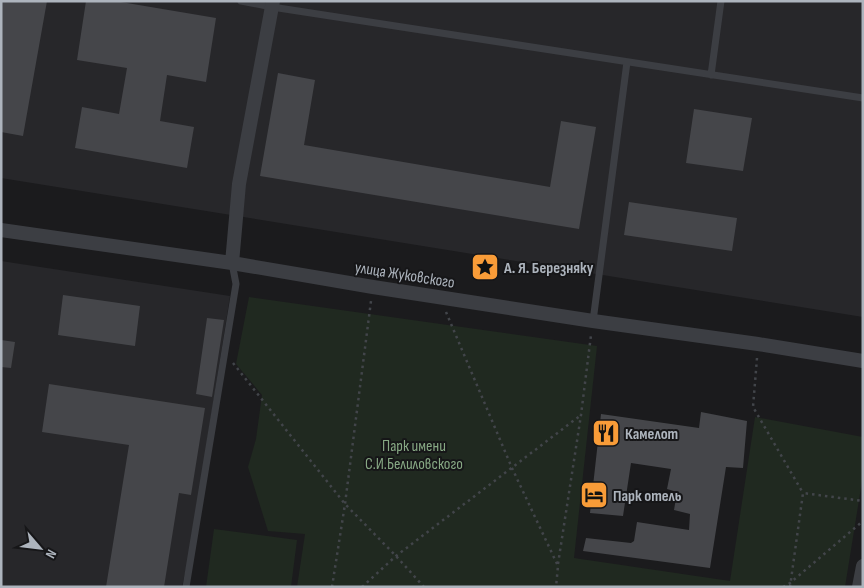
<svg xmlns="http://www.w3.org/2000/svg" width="864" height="588" viewBox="0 0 864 588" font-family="'Sofia Sans Condensed',sans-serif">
<rect width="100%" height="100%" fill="#1b1b1d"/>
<path fill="#27272a" d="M1 1H863V317L1 178Z
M1 261 230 296 191 545 182 587H1Z"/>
<path fill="#202920" d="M249 297 597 346 574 558 730 581 755 417 863 437V475L845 587H297L305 534 268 531 248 467 256 439 262 395 236 364Z
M214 529 297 540 291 587H206Z"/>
<path fill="#45464a" d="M1 1H47L23 136 1 132Z
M86 1H115L216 18 206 82 167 75 160 121 194 127 187 168 75 148 82 107 119 114 127 68 77 60Z
M278 73 315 80 304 145 550 187 561 121 596 127 579 229 260 176Z
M694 109 752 118 743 171 686 163Z
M629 202 737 218 732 251 624 235Z
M63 295 140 306 135 346 58 335Z
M207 318 224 320 212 397 196 394Z
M1 340 15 342 11 368 1 367Z
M49 384 205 408 191 495 179 493 164 587H106L129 445 42 432Z
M701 412 747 421 743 468 726 467 710 568 583 551 586 538 631 543 634 541 637 522 689 530 690 514 674 510 677 492 667 489 671 469 631 463 623 516 590 513 601 414 699 428Z"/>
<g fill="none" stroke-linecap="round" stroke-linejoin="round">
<path stroke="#42454a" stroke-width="2.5" stroke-dasharray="2.5 4" stroke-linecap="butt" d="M446 312 512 468 558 566 556 587
M757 358 753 407 803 493
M233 363 345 504 396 556 424 587
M558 564 581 415 591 335
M332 587 345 504 371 301
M362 587 396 556 581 415
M783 587 790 583 863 521
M790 587 803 493 863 501"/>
<path stroke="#3c3e43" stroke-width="7" d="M241 1 272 7 863 98
M711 75 721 1
M593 321 627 62
M186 587 236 284 232 263"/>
<path stroke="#3c3e43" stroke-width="14" d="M1 230 232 263 373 287 593 321 758 344 863 361
M232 263 239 184 273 1
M859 587 863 566"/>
</g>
<defs>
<g id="sight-square" transform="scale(1.4375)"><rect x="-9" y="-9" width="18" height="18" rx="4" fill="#f99c38" stroke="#161618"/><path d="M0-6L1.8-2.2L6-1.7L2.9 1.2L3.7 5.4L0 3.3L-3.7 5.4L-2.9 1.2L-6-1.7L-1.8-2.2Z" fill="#111"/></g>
<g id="restaurant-square" transform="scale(1.4375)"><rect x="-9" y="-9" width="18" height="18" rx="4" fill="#f99c38" stroke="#161618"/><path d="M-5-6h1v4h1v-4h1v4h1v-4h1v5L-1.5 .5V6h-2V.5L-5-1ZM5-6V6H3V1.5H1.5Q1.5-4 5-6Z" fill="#111"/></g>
<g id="hotel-square" transform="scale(1.4375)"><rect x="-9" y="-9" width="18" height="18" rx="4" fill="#f99c38" stroke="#161618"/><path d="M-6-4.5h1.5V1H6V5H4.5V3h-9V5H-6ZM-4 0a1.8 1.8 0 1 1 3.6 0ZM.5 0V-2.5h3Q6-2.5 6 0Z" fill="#111"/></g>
</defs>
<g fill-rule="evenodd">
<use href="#sight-square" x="485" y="267"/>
<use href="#restaurant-square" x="606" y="433"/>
<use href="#hotel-square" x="594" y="495"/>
</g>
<g text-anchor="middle" stroke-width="4" stroke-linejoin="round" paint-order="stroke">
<g font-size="16" font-weight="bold" fill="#adb4bd" stroke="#161618" text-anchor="start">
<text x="504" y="273">А. Я. Березняку</text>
<text x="625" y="439">Камелот</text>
<text x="613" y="501">Парк отель</text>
</g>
<g font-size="16" fill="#adb4bd" stroke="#161618">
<text transform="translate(405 274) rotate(9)" y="6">улица Жуковского</text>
</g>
<g font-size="16" fill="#87a884" stroke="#161618">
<text x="414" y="451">Парк имени<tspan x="414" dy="18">С.И.Белиловского</tspan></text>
</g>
</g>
<rect width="864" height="588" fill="none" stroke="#adb4bd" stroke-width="5"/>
<g transform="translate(40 548) rotate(118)" stroke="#161618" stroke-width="4" paint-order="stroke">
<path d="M0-4L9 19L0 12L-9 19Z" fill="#adb4bd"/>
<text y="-8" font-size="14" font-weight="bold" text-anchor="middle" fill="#adb4bd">N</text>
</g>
</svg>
